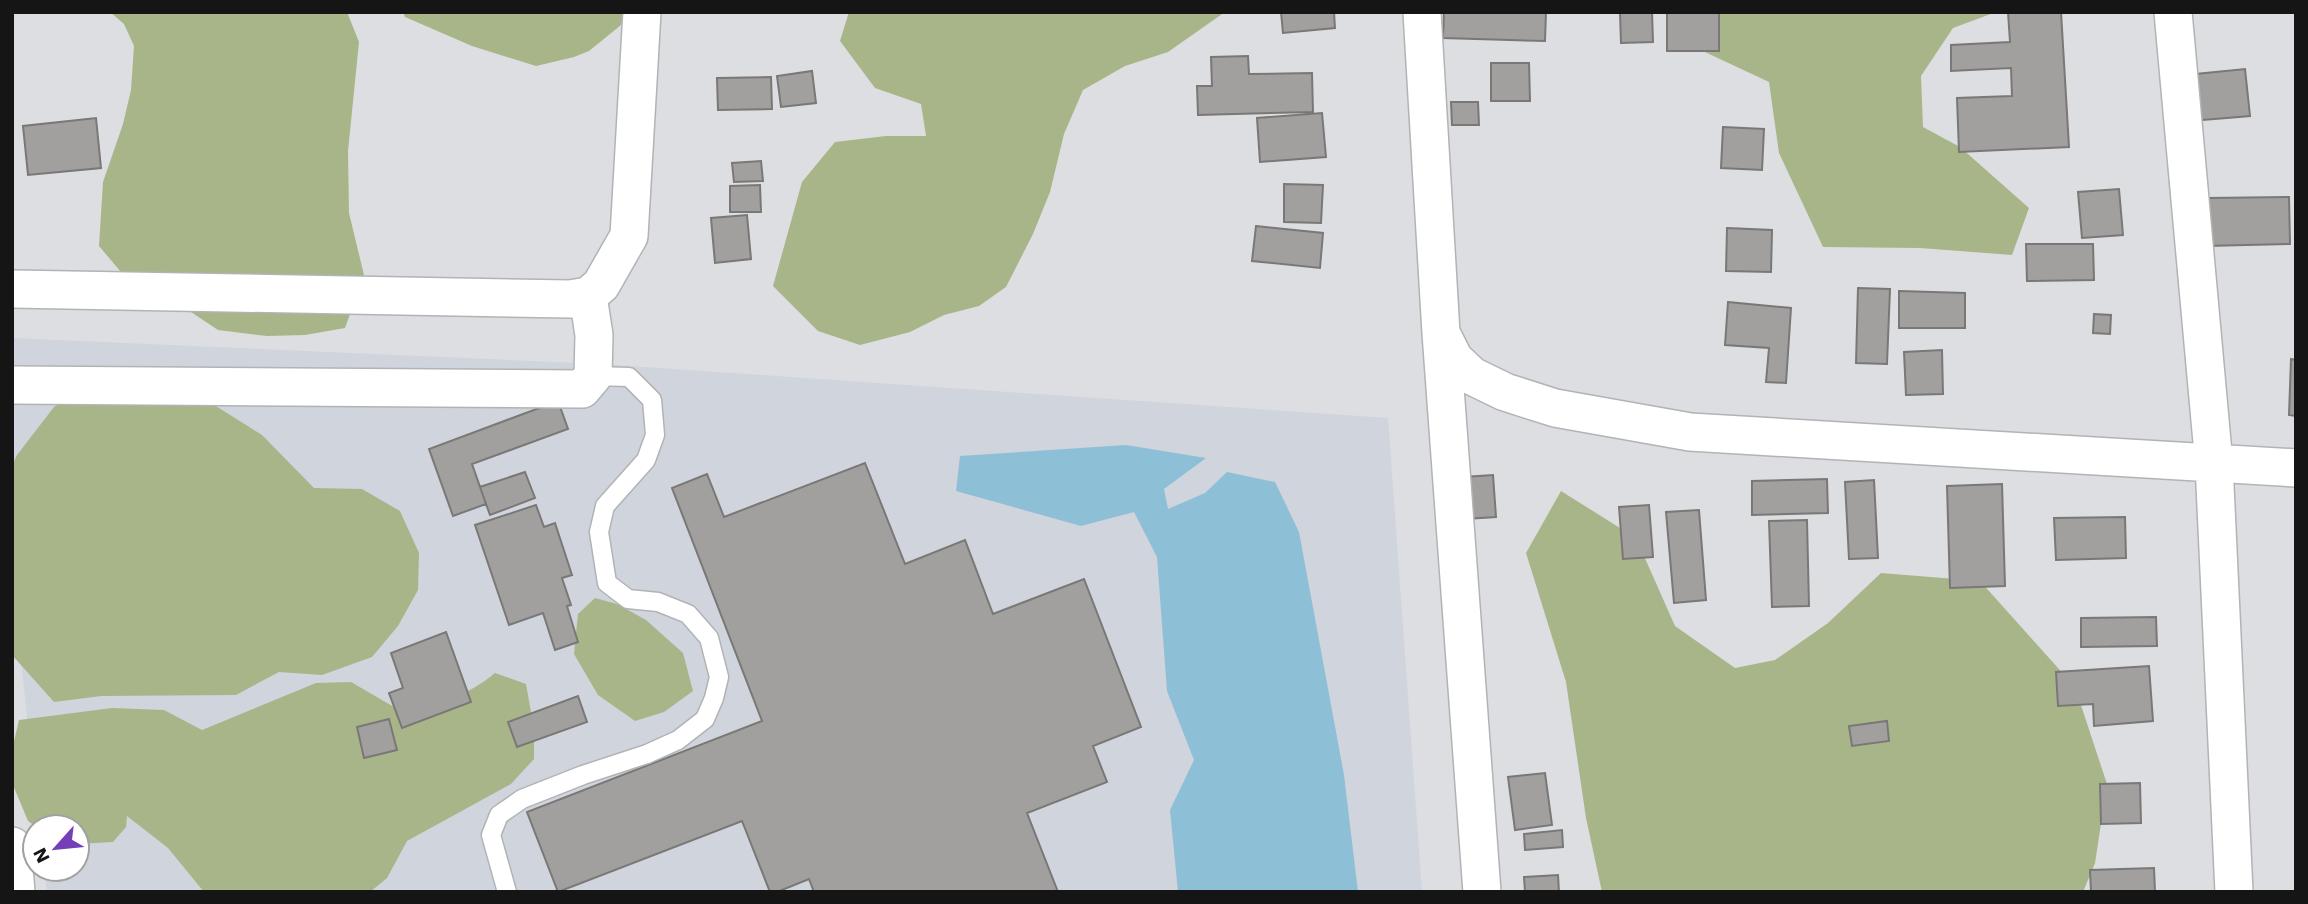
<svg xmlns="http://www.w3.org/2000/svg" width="2308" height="904" viewBox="0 0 2308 904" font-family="'Work Sans',sans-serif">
<rect width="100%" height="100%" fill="#dddee1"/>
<path fill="#cfd4dd" d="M12 338 600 364 1388 418 1422 892H47L44 869H77V827H39L12 578Z"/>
<path fill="#a8b589" d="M110 12H347L359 42 348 151 349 213 364 275 345 328 305 335 267 336 218 330 182 306 137 291 99 246 103 182 123 124 131 90 134 46 124 24Z
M403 12H625L621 25 589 51 574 57 536 66 472 46 405 17Z
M849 12H1225L1168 52 1125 66 1083 90 1064 134 1050 192 1033 234 1006 287 979 306 944 315 910 332 860 345 818 331 773 286 802 182 835 142 886 136H926L921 104 875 88 840 41Z
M1693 12H1996L1953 28 1921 76 1923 127 1960 147 2029 208 2012 255 1920 248 1823 247 1779 153 1769 82 1690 45Z
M83 390 203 398 262 435 314 488 362 489 400 511 419 553 418 590 398 626 372 657 322 675 279 672 236 695 101 696 54 702 12 655V466L17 455 54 407Z
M1561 491 1636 538 1675 626 1735 668 1775 660 1828 623 1881 573 1980 581 2075 687 2107 784 2095 863 2083 892H1602L1586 818 1566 682 1526 553Z
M595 598 617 604 646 620 683 653 693 691 664 712 635 721 598 695 574 654 578 614Z
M495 673 526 684 534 729V759L511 784 407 841 387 878 370 892H204L168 848 127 816 126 827 113 842 77 844V827H36L28 821 13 785 12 750 19 720 112 708 164 710 202 730 316 683 351 682 406 714C439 704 469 695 495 673Z"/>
<path fill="#8dbfd6" d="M1126 445 1206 458 1164 489 1168 509 1205 493 1227 472 1275 482 1299 532 1344 775 1358 892H1178L1170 810 1194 760 1167 691 1157 557 1134 512 1081 526 956 491 960 456Z"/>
<path fill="#a2a09e" stroke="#7a7876" stroke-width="2" d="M1281 12H1334L1335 28 1283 33Z
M1444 12H1546L1545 41 1443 38Z
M1620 12H1652L1653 42 1621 43Z
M1667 12H1719V51H1667Z
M2008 12H2061L2069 147 1959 152 1957 98 2012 96 2011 68 1951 71V45L2010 42Z
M1248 56 1249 74 1312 73 1313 112 1198 115 1197 86H1212L1211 57Z
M1491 63H1529L1530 101H1491Z
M2245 69 2250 116 2191 121 2186 75Z
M812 71 816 103 781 107 777 76Z
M771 77 772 109 718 110 717 78Z
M1451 102H1478L1479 125H1452Z
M1322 113 1326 157 1260 162 1257 118Z
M96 118 101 168 28 175 23 126Z
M1723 127 1764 129 1762 170 1721 168Z
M761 161 763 181 734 182 732 163Z
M1284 184 1323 185 1321 223 1284 222Z
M760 185 761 212H730V186Z
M2119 189 2123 235 2082 238 2078 192Z
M2289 197 2290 244 2207 246V198Z
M747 215 751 259 715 263 711 218Z
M1256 226 1323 233 1320 268 1252 261Z
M1727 228 1772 230 1771 272 1726 271Z
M2026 244H2093L2094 280 2027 281Z
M1858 288 1890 289 1887 364 1856 363Z
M1899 291 1965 293V328H1899Z
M1728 302 1791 308 1786 383 1766 382 1769 348 1725 345Z
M2094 314 2111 315 2110 334 2093 333Z
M1942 350 1943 394 1906 395 1904 352Z
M2291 359 2296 360V416L2289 415Z
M558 401 568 429 472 464 486 504 453 516 429 449Z
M865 463 905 564 965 540 993 614 1084 579 1141 727 1093 746 1107 782 1027 813 1058 892H814L809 879 777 892H770L742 821 558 892 527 812 762 721 672 488 707 474 724 517Z
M525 472 535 498 490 515 480 487Z
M1493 475 1496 517 1466 519 1463 477Z
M1827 479 1828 513 1752 515V481Z
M1874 480 1878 558 1849 559 1845 482Z
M2002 484 2005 586 1950 588 1947 486Z
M536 505 544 527 555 523 572 575 562 578 571 605 567 606 578 642 555 650 543 613 509 625 475 525Z
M1649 505 1653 557 1623 559 1619 507Z
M1699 510 1706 600 1674 603 1666 512Z
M2125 517 2126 558 2056 560 2054 518Z
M1807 520 1809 606 1772 607 1769 521Z
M2156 617 2157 646 2081 647V618Z
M446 632 471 702 402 728 389 693 403 688 391 653Z
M2149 666 2153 721 2094 726 2093 704 2058 706 2056 672Z
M578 696 587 722 517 747 508 722Z
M389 719 397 750 364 758 357 727Z
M1887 721 1889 741 1852 746 1849 726Z
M1545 773 1552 825 1515 830 1508 777Z
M2140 783 2141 823 2101 824 2100 784Z
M1562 830 1563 847 1525 850 1524 834Z
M2154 868 2155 892H2091L2090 870Z
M1558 875 1559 892H1525L1524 877Z"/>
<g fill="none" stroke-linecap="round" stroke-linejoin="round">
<g stroke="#b1b3b5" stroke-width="21">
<path id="lane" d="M507 892 491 835 499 815 522 799 583 775 647 754 678 740 705 719 714 698 719 677 709 638 688 614 658 602 628 599 607 583 599 532 605 506 646 460 655 435 652 400 629 377 593 376"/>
</g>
<g stroke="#b1b3b5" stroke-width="40">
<path id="street" d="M1422 12 1441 333 1482 892
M2173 12 2214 464 2234 892
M12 289 570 299 588 296 601 285 629 236 642 12
M1441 333 1454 359 1472 376 1505 392 1555 408 1690 432 2296 468
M12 385 582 389 593 376 594 335 588 296
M12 846 16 892"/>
</g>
<use href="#lane" stroke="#fff" stroke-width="18"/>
<use href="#street" stroke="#fff" stroke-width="37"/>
</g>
<rect width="2308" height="904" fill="none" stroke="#151516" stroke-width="28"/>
<g transform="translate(56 848) rotate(243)"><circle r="33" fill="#ffffff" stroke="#a1a1a2" stroke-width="2"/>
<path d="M0-5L12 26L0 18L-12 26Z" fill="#7540b7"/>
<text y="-10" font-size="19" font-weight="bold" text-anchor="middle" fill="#151516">N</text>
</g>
</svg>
